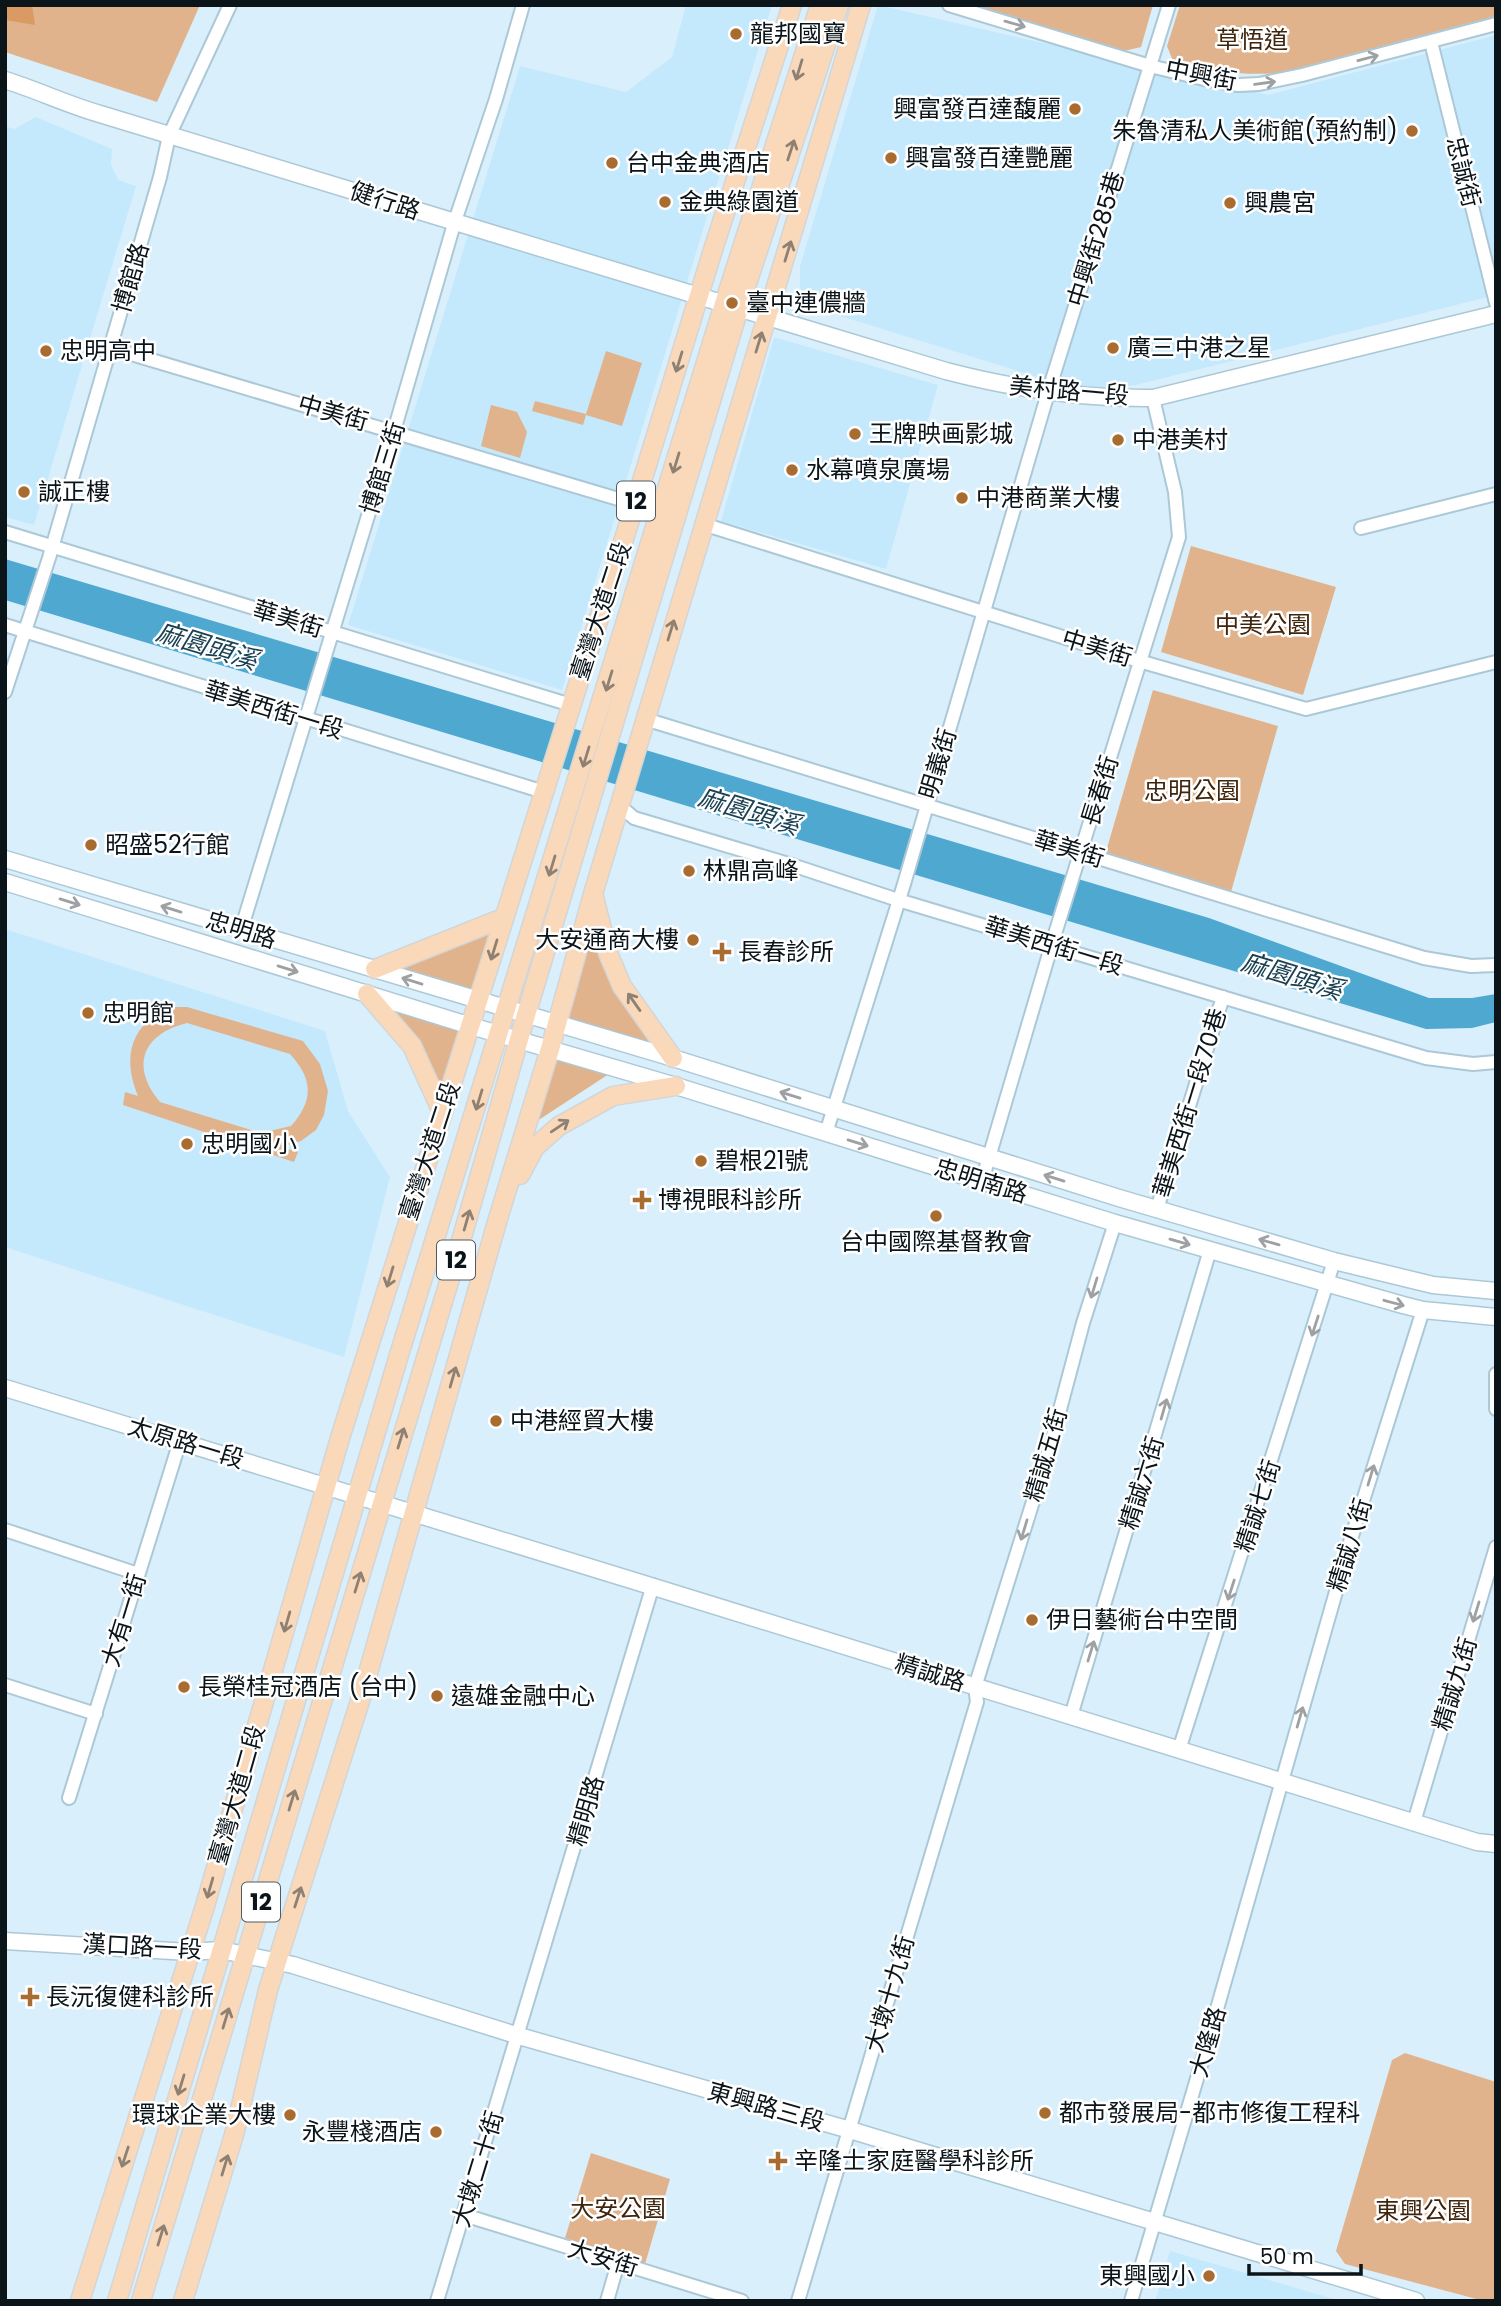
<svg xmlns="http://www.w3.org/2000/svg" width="1501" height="2306" viewBox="0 0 1501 2306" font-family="Poppins,'Noto Sans TC',sans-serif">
<rect width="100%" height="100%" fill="#d9f0fc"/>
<path fill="#c4e9fc" d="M686 5H772L562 690 348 625 520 66 626 92 672 57Z
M878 5 1268 95 1496 35V295L1136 385 1079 390 811 307 800 288V266Z
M36 117 112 149 111 164 118 180 136 186 34 525 5 517V126L14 129Z
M774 337 938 385 886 569 721 521Z
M5 929 325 1031 348 1111 390 1177 344 1357 5 1247Z
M1170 2251 1341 2301H1155Z"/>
<path fill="#e0b38c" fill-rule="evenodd" d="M5 5H200L157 102 5 52Z
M970 5H1153L1141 47 1124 51Z
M1180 5H1496V16L1280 73C1243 76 1209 71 1173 61L1167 46Z
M606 351 642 363 622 426 586 415 583 425 532 411 535 401 586 414Z
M491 405 517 412 527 432 520 458 481 446Z
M1191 546 1336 587 1303 695 1161 652Z
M1153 690 1278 726 1231 892 1105 855Z
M592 910 662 1049 563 1020Z
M497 925 472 992 389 969Z
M376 1003 464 1031 434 1119 413 1064 393 1037Z
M169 1007H187L303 1041 320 1064 328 1091 324 1115 316 1130 301 1141 281 1147 298 1152 294 1162 123 1105 125 1092 138 1096C122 1057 130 1026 169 1007ZM187 1023 290 1054C313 1079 314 1100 291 1126L261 1133 160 1102C130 1067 142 1034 187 1023Z
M553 1055 612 1072 531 1125Z
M1405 2053 1496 2082V2301H1484L1345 2264 1336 2251 1392 2060Z
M591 2153 670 2179 645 2264 565 2238Z"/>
<path fill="#d99b63" d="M5 5H32L35 25 5 20Z"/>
<path fill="#4ea8d0" d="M5 559 1209 918 1429 998H1472L1496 994V1022L1472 1028 1426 1029 5 600Z"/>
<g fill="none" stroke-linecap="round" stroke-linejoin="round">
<g stroke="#acc8d7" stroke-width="16">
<path id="street" d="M949 5 1150 66 1204 79 1238 85 1259 84 1302 75 1496 24
M1431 42 1496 303
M111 348 635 504
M703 524 1139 661 1306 709 1496 662
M1361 528 1496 494
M5 532 571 705
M5 625 544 792
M5 692 49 558 160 177 169 136 230 5
M645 719 1424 958 1471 966 1496 965
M619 805 634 818 792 865 898 900 1426 1058 1473 1064 1496 1062
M241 930 394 431 454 224 496 99 523 5
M826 1133 904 884 1048 393 1169 5
M982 1181 1054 937 1179 537 1175 492 1153 398
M1157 1209 1223 997
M1496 1374V1409
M5 1530 138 1574
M5 1685 96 1714
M1071 1716 1210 1250
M1179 1750 1334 1261
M69 1798 180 1441
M1414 1822 1496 1547
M464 2215 742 2301
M437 2301 653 1585
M607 2301 618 2263
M798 2301 977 1702 975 1687 1050 1447 1083 1323 1115 1223
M1131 2301 1201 2065 1351 1539 1423 1310"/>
</g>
<g stroke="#acc8d7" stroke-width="19">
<path id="secondary" d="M5 80C37 90 68 105 100 114 382 201 664 285 946 371 1015 389 1082 399 1153 398L1496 314
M5 859 673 1058 1119 1198 1334 1261 1433 1285 1496 1291
M5 882 471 1026 676 1086 1115 1223 1403 1305 1423 1310 1496 1317
M5 1388C496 1538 987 1689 1477 1842L1496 1844
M5 1941 189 1952 221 1950 293 1965 519 2036 850 2130 1416 2301"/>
</g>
<g stroke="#d3d5d6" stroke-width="21">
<path id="primary" d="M594 897 608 953 622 986 673 1058
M375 969 503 918
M367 994 412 1046 442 1112
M520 1175 535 1147 559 1126 613 1096 676 1086
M80 2301 205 1906 340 1438 635 504 712 253 792 5
M117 2301 399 1355 724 304 820 5
M141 2301 452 1272 526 1015 739 308 839 5
M183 2301 234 2135 268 1990 360 1701 497 1222 550 1049 593 894 861 5"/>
</g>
<use href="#street" stroke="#fff" stroke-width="12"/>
<use href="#secondary" stroke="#fff" stroke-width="16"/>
<use href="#primary" stroke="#fad9bb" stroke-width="18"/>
</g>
<defs><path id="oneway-shaft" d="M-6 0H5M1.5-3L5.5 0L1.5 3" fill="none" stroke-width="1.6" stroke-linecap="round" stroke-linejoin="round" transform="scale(1.75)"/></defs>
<g stroke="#9da1a3">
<use href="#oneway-shaft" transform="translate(1015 24) rotate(16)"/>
<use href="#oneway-shaft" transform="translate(1368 58) rotate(-15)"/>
<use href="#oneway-shaft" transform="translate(1265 83) rotate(-8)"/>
<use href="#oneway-shaft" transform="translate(70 902) rotate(17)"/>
<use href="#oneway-shaft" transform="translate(171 909) rotate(-163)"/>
<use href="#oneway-shaft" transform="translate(288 969) rotate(17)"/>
<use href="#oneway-shaft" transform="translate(412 981) rotate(-163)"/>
<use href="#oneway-shaft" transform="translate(790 1095) rotate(-163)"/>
<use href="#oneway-shaft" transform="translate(858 1143) rotate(17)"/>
<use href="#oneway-shaft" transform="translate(1054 1178) rotate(-163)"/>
<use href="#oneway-shaft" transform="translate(1180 1242) rotate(16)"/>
<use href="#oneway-shaft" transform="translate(1269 1242) rotate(-164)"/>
<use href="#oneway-shaft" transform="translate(1094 1288) rotate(107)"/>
<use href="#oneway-shaft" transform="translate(1394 1303) rotate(15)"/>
<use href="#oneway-shaft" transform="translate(1315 1326) rotate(108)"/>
<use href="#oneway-shaft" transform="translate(1164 1409) rotate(-74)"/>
<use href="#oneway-shaft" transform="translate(1371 1475) rotate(-73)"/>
<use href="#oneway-shaft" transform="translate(1024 1530) rotate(107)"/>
<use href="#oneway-shaft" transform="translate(1231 1590) rotate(108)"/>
<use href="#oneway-shaft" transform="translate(1476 1612) rotate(107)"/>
<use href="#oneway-shaft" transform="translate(1091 1651) rotate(-73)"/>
<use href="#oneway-shaft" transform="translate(1300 1717) rotate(-74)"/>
</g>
<g stroke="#8e8072">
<use href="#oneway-shaft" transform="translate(799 70) rotate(107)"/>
<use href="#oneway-shaft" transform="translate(791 150) rotate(-72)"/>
<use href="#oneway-shaft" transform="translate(788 251) rotate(-73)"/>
<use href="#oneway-shaft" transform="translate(759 342) rotate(-73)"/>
<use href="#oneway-shaft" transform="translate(679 362) rotate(107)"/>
<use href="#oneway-shaft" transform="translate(676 463) rotate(107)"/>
<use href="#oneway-shaft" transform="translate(671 630) rotate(-73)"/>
<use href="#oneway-shaft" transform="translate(609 681) rotate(107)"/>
<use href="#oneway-shaft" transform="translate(586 757) rotate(107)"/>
<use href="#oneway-shaft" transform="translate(552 866) rotate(107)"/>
<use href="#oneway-shaft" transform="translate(494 950) rotate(107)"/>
<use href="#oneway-shaft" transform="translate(634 1002) rotate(-125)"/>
<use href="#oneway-shaft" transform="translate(479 1100) rotate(107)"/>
<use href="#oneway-shaft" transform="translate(560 1126) rotate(-34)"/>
<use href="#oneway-shaft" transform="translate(467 1220) rotate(-74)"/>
<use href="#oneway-shaft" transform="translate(390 1277) rotate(107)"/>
<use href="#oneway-shaft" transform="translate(453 1377) rotate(-74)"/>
<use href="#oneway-shaft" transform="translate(401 1438) rotate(-73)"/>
<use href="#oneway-shaft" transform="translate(358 1582) rotate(-73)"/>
<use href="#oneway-shaft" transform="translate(287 1622) rotate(106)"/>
<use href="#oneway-shaft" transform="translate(292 1800) rotate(-73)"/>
<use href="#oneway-shaft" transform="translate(210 1888) rotate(106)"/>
<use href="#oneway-shaft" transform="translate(298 1897) rotate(-72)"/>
<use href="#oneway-shaft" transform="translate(226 2018) rotate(-73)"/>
<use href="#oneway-shaft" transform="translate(181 2085) rotate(107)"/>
<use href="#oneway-shaft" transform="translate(125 2157) rotate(108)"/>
<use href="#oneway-shaft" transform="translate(225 2165) rotate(-73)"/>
<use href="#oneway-shaft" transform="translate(161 2235) rotate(-73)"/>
</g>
<g fill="#a96c30" stroke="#fff" stroke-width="2.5">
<circle cx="736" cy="34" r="7"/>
<circle cx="1075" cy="109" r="7"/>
<circle cx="1412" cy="131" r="7"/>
<circle cx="891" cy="158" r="7"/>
<circle cx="612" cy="163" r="7"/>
<circle cx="665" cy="202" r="7"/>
<circle cx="1230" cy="203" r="7"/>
<circle cx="732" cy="303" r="7"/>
<circle cx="1113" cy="348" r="7"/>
<circle cx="46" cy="351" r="7"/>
<circle cx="855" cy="434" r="7"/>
<circle cx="1118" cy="440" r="7"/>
<circle cx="792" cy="470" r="7"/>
<circle cx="24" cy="492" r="7"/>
<circle cx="962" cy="498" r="7"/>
<circle cx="91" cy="845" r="7"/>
<circle cx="689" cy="871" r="7"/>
<circle cx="693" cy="940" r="7"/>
<path d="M718.5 941.5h7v7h7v7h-7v7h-7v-7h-7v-7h7z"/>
<circle cx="88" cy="1013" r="7"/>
<circle cx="187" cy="1144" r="7"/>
<circle cx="701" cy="1161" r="7"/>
<path d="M638.5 1189.5h7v7h7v7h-7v7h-7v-7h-7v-7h7z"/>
<circle cx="936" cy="1216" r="7"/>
<circle cx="496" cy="1421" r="7"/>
<circle cx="1032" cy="1620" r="7"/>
<circle cx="184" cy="1687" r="7"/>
<circle cx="437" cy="1696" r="7"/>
<path d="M26.5 1986.5h7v7h7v7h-7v7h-7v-7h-7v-7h7z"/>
<circle cx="1045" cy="2113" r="7"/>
<circle cx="290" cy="2115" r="7"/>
<circle cx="436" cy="2132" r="7"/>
<path d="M774.5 2150.5h7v7h7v7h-7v7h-7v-7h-7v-7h7z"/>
<circle cx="1209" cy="2276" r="7"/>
</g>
<g text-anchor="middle" stroke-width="5" stroke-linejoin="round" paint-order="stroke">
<g fill="#fff" stroke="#545a5e" stroke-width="2">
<rect x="617" y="481.5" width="38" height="39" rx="5"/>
<rect x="437" y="1240.5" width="38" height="39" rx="5"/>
<rect x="242" y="1882.5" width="38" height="39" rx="5"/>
</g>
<g font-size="23" font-weight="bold" fill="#0a1419">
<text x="636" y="509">12</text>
<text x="456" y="1268">12</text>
<text x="261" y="1910">12</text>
</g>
<g font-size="24" fill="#0a1419" stroke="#fff" text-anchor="start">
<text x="750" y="42">龍邦國寶</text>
<text x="1061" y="117" text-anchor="end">興富發百達馥麗</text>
<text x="1398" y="139" text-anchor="end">朱魯清私人美術館(預約制)</text>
<text x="905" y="166">興富發百達艷麗</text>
<text x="626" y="171">台中金典酒店</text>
<text x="679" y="210">金典綠園道</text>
<text x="1244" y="211">興農宮</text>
<text x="746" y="311">臺中連儂牆</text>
<text x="1127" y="356">廣三中港之星</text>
<text x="60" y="359">忠明高中</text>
<text x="869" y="442">王牌映画影城</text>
<text x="1132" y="448">中港美村</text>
<text x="806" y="478">水幕噴泉廣場</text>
<text x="38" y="500">誠正樓</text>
<text x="976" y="506">中港商業大樓</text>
<text x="105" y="853">昭盛52行館</text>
<text x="703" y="879">林鼎高峰</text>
<text x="679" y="948" text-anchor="end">大安通商大樓</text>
<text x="738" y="960">長春診所</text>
<text x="102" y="1021">忠明館</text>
<text x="201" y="1152">忠明國小</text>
<text x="715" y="1169">碧根21號</text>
<text x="658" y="1208">博視眼科診所</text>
<text x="936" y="1250" text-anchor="middle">台中國際基督教會</text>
<text x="510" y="1429">中港經貿大樓</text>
<text x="1046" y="1628">伊日藝術台中空間</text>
<text x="198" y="1695">長榮桂冠酒店 (台中)</text>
<text x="451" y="1704">遠雄金融中心</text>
<text x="46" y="2005">長沅復健科診所</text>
<text x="1059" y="2121">都市發展局-都市修復工程科</text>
<text x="276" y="2123" text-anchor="end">環球企業大樓</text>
<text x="422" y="2140" text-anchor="end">永豐棧酒店</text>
<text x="794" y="2169">辛隆士家庭醫學科診所</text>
<text x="1195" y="2284" text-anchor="end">東興國小</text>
</g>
<g font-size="24" fill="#3e250c" stroke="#fff">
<text x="1252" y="48">草悟道</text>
<text x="1263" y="633">中美公園</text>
<text x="1192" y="799">忠明公園</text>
<text x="618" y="2217">大安公園</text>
<text x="1423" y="2219">東興公園</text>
</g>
<g font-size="24" fill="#0a1419" stroke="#fff">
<text transform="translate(1201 75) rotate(11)" y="8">中興街</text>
<text transform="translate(1463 172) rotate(76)" y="8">忠誠街</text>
<text transform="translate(385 201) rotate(18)" y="8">健行路</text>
<text transform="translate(1096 239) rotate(-73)" y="8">中興街285巷</text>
<text transform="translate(131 278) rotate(-74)" y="8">博館路</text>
<text transform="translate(1069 391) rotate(5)" y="8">美村路一段</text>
<text transform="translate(333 413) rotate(16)" y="8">中美街</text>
<text transform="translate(383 468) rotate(-73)" y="8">博館三街</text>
<text transform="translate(601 611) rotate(-72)" y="8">臺灣大道二段</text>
<text transform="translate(288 619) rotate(17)" y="8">華美街</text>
<text transform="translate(1097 648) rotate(17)" y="8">中美街</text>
<text transform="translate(274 710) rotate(17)" y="8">華美西街一段</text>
<text transform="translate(938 764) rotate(-73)" y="8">明義街</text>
<text transform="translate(1100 791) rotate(-73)" y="8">長春街</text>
<text transform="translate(1069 849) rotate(17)" y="8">華美街</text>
<text transform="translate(241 930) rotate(17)" y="8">忠明路</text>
<text transform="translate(1054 946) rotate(17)" y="8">華美西街一段</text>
<text transform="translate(1190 1103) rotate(-73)" y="8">華美西街一段70巷</text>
<text transform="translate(430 1151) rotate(-72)" y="8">臺灣大道二段</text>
<text transform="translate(981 1181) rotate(17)" y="8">忠明南路</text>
<text transform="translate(186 1443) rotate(17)" y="8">太原路一段</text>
<text transform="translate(1046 1455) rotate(-74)" y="8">精誠五街</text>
<text transform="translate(1142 1483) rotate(-73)" y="8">精誠六街</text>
<text transform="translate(1258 1506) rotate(-72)" y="8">精誠七街</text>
<text transform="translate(1350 1545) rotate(-73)" y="8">精誠八街</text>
<text transform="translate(124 1620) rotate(-73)" y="8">大有一街</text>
<text transform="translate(930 1673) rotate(17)" y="8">精誠路</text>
<text transform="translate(1455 1684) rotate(-73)" y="8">精誠九街</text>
<text transform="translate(237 1795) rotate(-74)" y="8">臺灣大道二段</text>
<text transform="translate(586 1811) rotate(-74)" y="8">精明路</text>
<text transform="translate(142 1947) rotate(3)" y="8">漢口路一段</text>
<text transform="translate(890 1994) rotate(-74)" y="8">大墩十九街</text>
<text transform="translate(1208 2042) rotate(-74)" y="8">大隆路</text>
<text transform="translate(766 2107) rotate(16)" y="8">東興路三段</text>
<text transform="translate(478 2169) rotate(-73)" y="8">大墩二十街</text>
<text transform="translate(603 2258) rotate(17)" y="8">大安街</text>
</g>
<g font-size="26" font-style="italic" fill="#1b4253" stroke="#fff">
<text transform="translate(207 646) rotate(17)" y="9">麻園頭溪</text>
<text transform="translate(749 811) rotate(17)" y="9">麻園頭溪</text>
<text transform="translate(1292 976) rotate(17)" y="9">麻園頭溪</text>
</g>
</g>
<rect width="1501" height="2306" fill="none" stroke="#0a1419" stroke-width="14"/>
<path d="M1249 2264v10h112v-10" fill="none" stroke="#0a1419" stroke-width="3.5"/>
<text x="1260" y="2264" font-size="21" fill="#0a1419" stroke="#ffffff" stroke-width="5" paint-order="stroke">50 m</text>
</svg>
